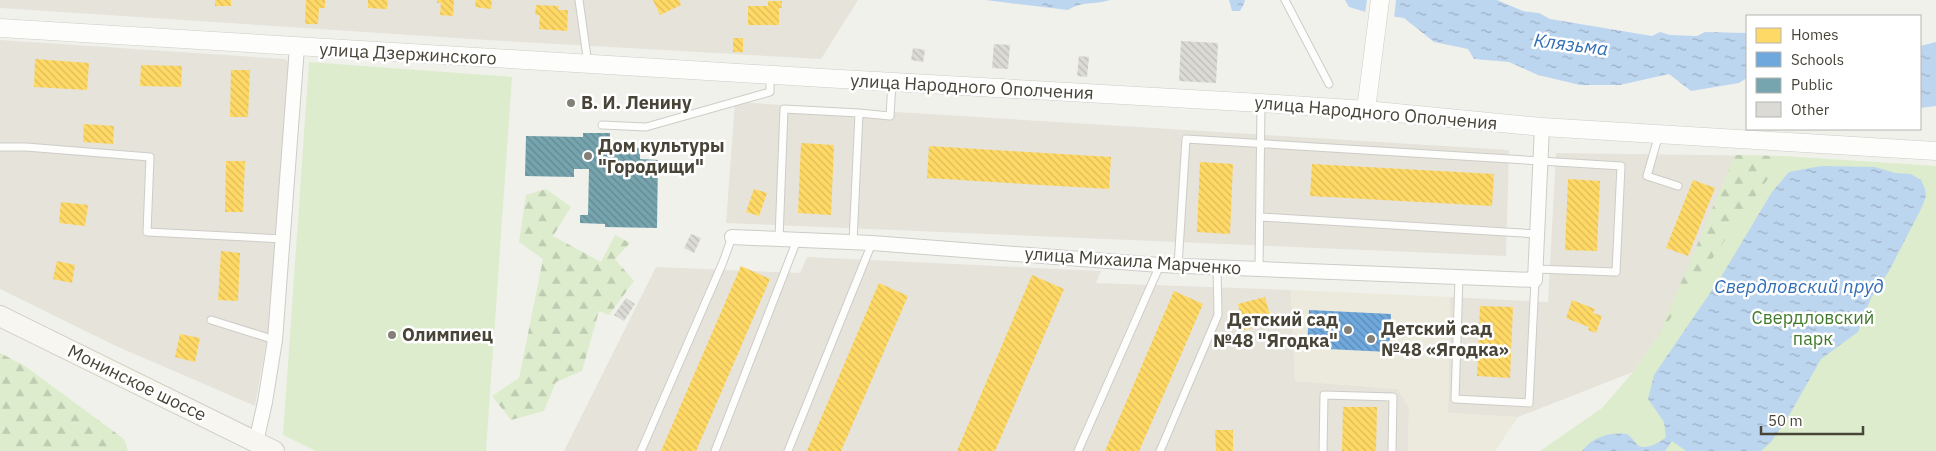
<svg xmlns="http://www.w3.org/2000/svg" width="1936" height="451" viewBox="0 0 1936 451" font-family="'IBM Plex Sans',sans-serif">
<defs>
<pattern id="forest-firs" width="22" height="20" patternUnits="userSpaceOnUse" patternTransform="scale(1.25)"><rect width="22" height="20" fill="#dceccd"/><path d="M5 1l3.5 6h-7zM16 11l3.5 6h-7z" fill="#beccb1"/></pattern>
<pattern id="water-ripples" width="26" height="14" patternUnits="userSpaceOnUse" patternTransform="scale(1.25)"><rect width="26" height="14" fill="#bdd6ef"/><path d="M2 4q2-2 4 0t4 0M15 11q2-2 4 0t4 0" fill="none" stroke="#9cafc3"/></pattern>
<pattern id="homes-back-hatch" width="6" height="6" patternUnits="userSpaceOnUse" patternTransform="scale(1.25)"><rect width="6" height="6" fill="#ffd966"/><path d="M-1 5l2 2M0 0l6 6M5-1l2 2" fill="none" stroke="#dcbb59"/></pattern>
<pattern id="schools-back-hatch" width="6" height="6" patternUnits="userSpaceOnUse" patternTransform="scale(1.25)"><rect width="6" height="6" fill="#6fa8dc"/><path d="M-1 5l2 2M0 0l6 6M5-1l2 2" fill="none" stroke="#5d8ab3"/></pattern>
<pattern id="public-back-hatch" width="6" height="6" patternUnits="userSpaceOnUse" patternTransform="scale(1.25)"><rect width="6" height="6" fill="#76a5af"/><path d="M-1 5l2 2M0 0l6 6M5-1l2 2" fill="none" stroke="#63888f"/></pattern>
<pattern id="building-back-hatch" width="6" height="6" patternUnits="userSpaceOnUse" patternTransform="scale(1.25)"><rect width="6" height="6" fill="#dbdad4"/><path d="M-1 5l2 2M0 0l6 6M5-1l2 2" fill="none" stroke="#bdbcb7"/></pattern>
</defs>
<rect width="100%" height="100%" fill="#f1f1ec"/>
<path fill="#e5e3da" d="M0 0H858L821 59 487 40 0 8Z
M0 40 285 59 290 63 270 322 255 406 116 346 0 289Z
M735 102 1509 150 1506 256 726 223Z
M1556 153 1784 156 1633 372 1518 417 1448 413 1450 297 1548 302Z
M807 257 1101 271 1096 283 1291 290 1295 381 1398 389 1409 408 1408 451H564L656 267 800 273Z"/>
<path fill="#eceadc" d="M1291 290 1450 297 1448 413 1518 417 1495 451H1408L1409 408 1398 389 1295 381Z"/>
<path fill="url(#forest-firs)" d="M1735 155 1784 156 1658 337Z
M546 189 571 207 553 236 601 262 615 235 630 243 615 259 634 281 609 315 599 311 582 371 556 382 544 411 511 420 492 396 519 378 543 259 519 242 526 195Z
M0 353 25 366 124 439 128 451H0Z"/>
<path fill="#dceccd" d="M309 62 512 77 486 451H316L283 435Z
M1784 156 1936 166V451H1540L1602 408 1633 372Z"/>
<path fill="url(#water-ripples)" d="M985 0H1110C1094 5 1082 1 1068 10Z
M1229 0H1245L1244 4 1240 11H1232Z
M1345 0H1497L1523 11 1539 13 1550 19 1652 36 1660 32 1670 35 1697 36 1705 32 1747 33V78L1739 83 1691 91 1669 74 1620 85H1580L1538 75 1509 62 1474 59 1468 49 1434 42 1404 18 1369 13 1349 7Z
M1936 42V106L1920 108V46Z
M1821 166 1875 167 1895 173 1911 174 1921 180 1925 189 1926 196 1922 207 1889 271 1871 298 1858 332 1821 359 1787 419 1771 442 1761 451H1686L1672 441 1665 451H1582C1593 437 1609 432 1627 434 1632 437 1635 443 1639 446 1646 450 1661 442 1666 437L1664 422 1648 399 1654 375 1721 277 1772 192 1789 172Z"/>
<path fill="#f1f1ec" d="M1367 0H1396L1394 19 1365 14Z"/>
<path fill="url(#homes-back-hatch)" d="M215 0H231V6H215Z
M306 0H325V8H319L318 24H305Z
M368 0H388L387 9 368 8Z
M437 0H454L453 16 440 15 441 3H437Z
M476 0H492L491 9 475 7Z
M653 0H679L681 5 660 15Z
M768 1H782V8H779V25H748V6H768Z
M536 5 559 6 558 10H568L567 31 539 29 540 15H535Z
M733 38H743V52H733Z
M35 59 89 63 87 90 34 87Z
M141 65 182 66 181 87 140 86Z
M231 70H250L248 117H230Z
M84 124 114 126 113 144 83 142Z
M801 143 834 145 831 215 798 213Z
M929 146 1111 157 1109 189 927 178Z
M226 161H245L243 212H225Z
M1200 162 1233 164 1230 234 1197 232Z
M1312 164 1494 174 1492 206 1310 196Z
M1568 179 1600 181 1597 251 1565 250Z
M1693 180 1715 188 1688 256 1666 248Z
M754 189 767 193 759 216 746 212Z
M61 202 88 205 85 226 59 223Z
M221 251 240 253 238 301 218 300Z
M57 261 75 265 72 283 53 279Z
M741 266 770 279 696 451H661Z
M1032 275 1064 289 995 451H957Z
M879 283 908 296 866 393 841 451H807Z
M1174 291 1203 304 1161 401 1139 451H1105Z
M1265 297 1272 323 1244 330 1238 304Z
M1572 300 1595 309 1593 313 1602 316 1596 333 1588 330 1589 327 1566 318Z
M1480 306 1513 307 1510 378 1477 376Z
M180 334 200 338 195 362 175 357Z
M1343 407H1377L1376 451H1342Z
M1215 430H1233V451H1216Z"/>
<path fill="url(#schools-back-hatch)" d="M1309 310 1391 314 1389 352 1307 348Z"/>
<path fill="url(#public-back-hatch)" d="M583 133H610V148H640V159L658 160 657 228 605 227V224L580 223V215H588L589 169H574V177L525 176 526 136 583 137Z"/>
<path fill="url(#building-back-hatch)" d="M1181 41 1218 43 1216 83 1179 81Z
M994 44 1010 45 1008 69 992 68Z
M913 48 925 50 923 62 911 60Z
M1079 56 1089 57 1087 77 1077 76Z
M691 234 701 238 694 253 684 248Z
M626 298 635 304 624 321 614 315Z"/>
<g fill="none" stroke-linecap="round" stroke-linejoin="round">
<g stroke="#cdccc7" stroke-width="9">
<path id="service" d="M579 0 588 64
M1285 0 1329 84
M859 113 890 116 892 82
M602 125 646 127 770 92V76
M1659 134 1647 176 1678 186
M0 147H26L150 157 147 232 283 239
M1260 217 1537 234
M779 238 784 109 859 113 853 242
M1178 266 1186 139 1621 166 1616 272 1536 269
M1259 269 1261 104
M1459 277 1455 399 1529 403 1535 280
M211 320 275 340
M641 451 723 262 732 237
M715 451 797 240
M788 451 872 243
M1078 451 1160 265
M1160 451 1218 315 1217 267
M1323 451 1324 395 1393 397 1392 451"/>
</g>
<g stroke="#cdccc7" stroke-width="16">
<path id="minor" d="M732 237 872 243 1160 265 1535 280 1542 127
M256 442 265 402 275 340 297 47"/>
</g>
<g stroke="#cdccc7" stroke-width="19">
<path id="tertiary" d="M0 28 823 78 1261 103 1366 110 1542 127 1936 151
M1366 110 1380 0"/>
</g>
<g stroke="#d1cfc3" stroke-width="22">
<path id="secondary" d="M0 316 274 451"/>
</g>
<use href="#service" stroke="#fdfdfc" stroke-width="7"/>
<use href="#minor" stroke="#fdfdfc" stroke-width="14"/>
<use href="#tertiary" stroke="#fdfdfc" stroke-width="18"/>
<use href="#secondary" stroke="#f7f6f0" stroke-width="20"/>
</g>
<g fill="#838177" stroke="#fff" stroke-width="2">
<circle cx="571" cy="103" r="5"/>
<circle cx="588" cy="156" r="5"/>
<circle cx="1348" cy="330" r="5"/>
<circle cx="392" cy="335" r="5"/>
<circle cx="1371" cy="339" r="5"/>
</g>
<g text-anchor="middle" stroke-width="5" stroke-linejoin="round" paint-order="stroke">
<g font-size="18" fill="#484438" stroke="#fff">
<text transform="translate(408 54) rotate(3)" y="6">улица Дзержинского</text>
<text transform="translate(972 87) rotate(3)" y="6">улица Народного Ополчения</text>
<text transform="translate(1376 113) rotate(5)" y="6">улица Народного Ополчения</text>
<text transform="translate(1133 261) rotate(4)" y="6">улица Михаила Марченко</text>
<text transform="translate(137 383) rotate(26)" y="6">Монинское шоссе</text>
</g>
<g font-size="18" font-weight="bold" fill="#484438" stroke="#fff" text-anchor="start">
<text x="581" y="109">В. И. Ленину</text>
<text x="598" y="152">Дом культуры<tspan x="598" dy="21">"Городищи"</tspan></text>
<text x="1338" y="326" text-anchor="end">Детский сад<tspan x="1338" dy="21">№48 "Ягодка"</tspan></text>
<text x="1381" y="335">Детский сад<tspan x="1381" dy="21">№48 «Ягодка»</tspan></text>
<text x="402" y="341">Олимпиец</text>
</g>
<g font-size="18" fill="#407a2b" stroke="#fff">
<text x="1813" y="324">Свердловский<tspan x="1813" dy="21">парк</tspan></text>
</g>
<g font-size="19" font-style="italic" fill="#316eb4" stroke="#fff">
<text transform="translate(1571 44) rotate(7)" y="7">Клязьма</text>
<text x="1799" y="293">Свердловский пруд</text>
</g>
</g>
<rect x="1746" y="15" width="175" height="115" fill="#ffffff" stroke="#b6b4af"/>
<rect x="1756" y="28" width="25" height="15" fill="#ffd966" stroke="#b6b4af"/>
<text x="1791" y="40" font-size="15" fill="#484438">Homes</text>
<rect x="1756" y="52" width="25" height="15" fill="#6fa8dc" stroke="#b6b4af"/>
<text x="1791" y="65" font-size="15" fill="#484438">Schools</text>
<rect x="1756" y="78" width="25" height="15" fill="#76a5af" stroke="#b6b4af"/>
<text x="1791" y="90" font-size="15" fill="#484438">Public</text>
<rect x="1756" y="102" width="25" height="15" fill="#dbdad4" stroke="#b6b4af"/>
<text x="1791" y="115" font-size="15" fill="#484438">Other</text>
<path d="M1761 426v8h102v-8" fill="none" stroke="#484438" stroke-width="2.5"/>
<text x="1768" y="426" font-size="15" fill="#484438" stroke="#ffffff" stroke-width="4" paint-order="stroke">50 m</text>
</svg>
